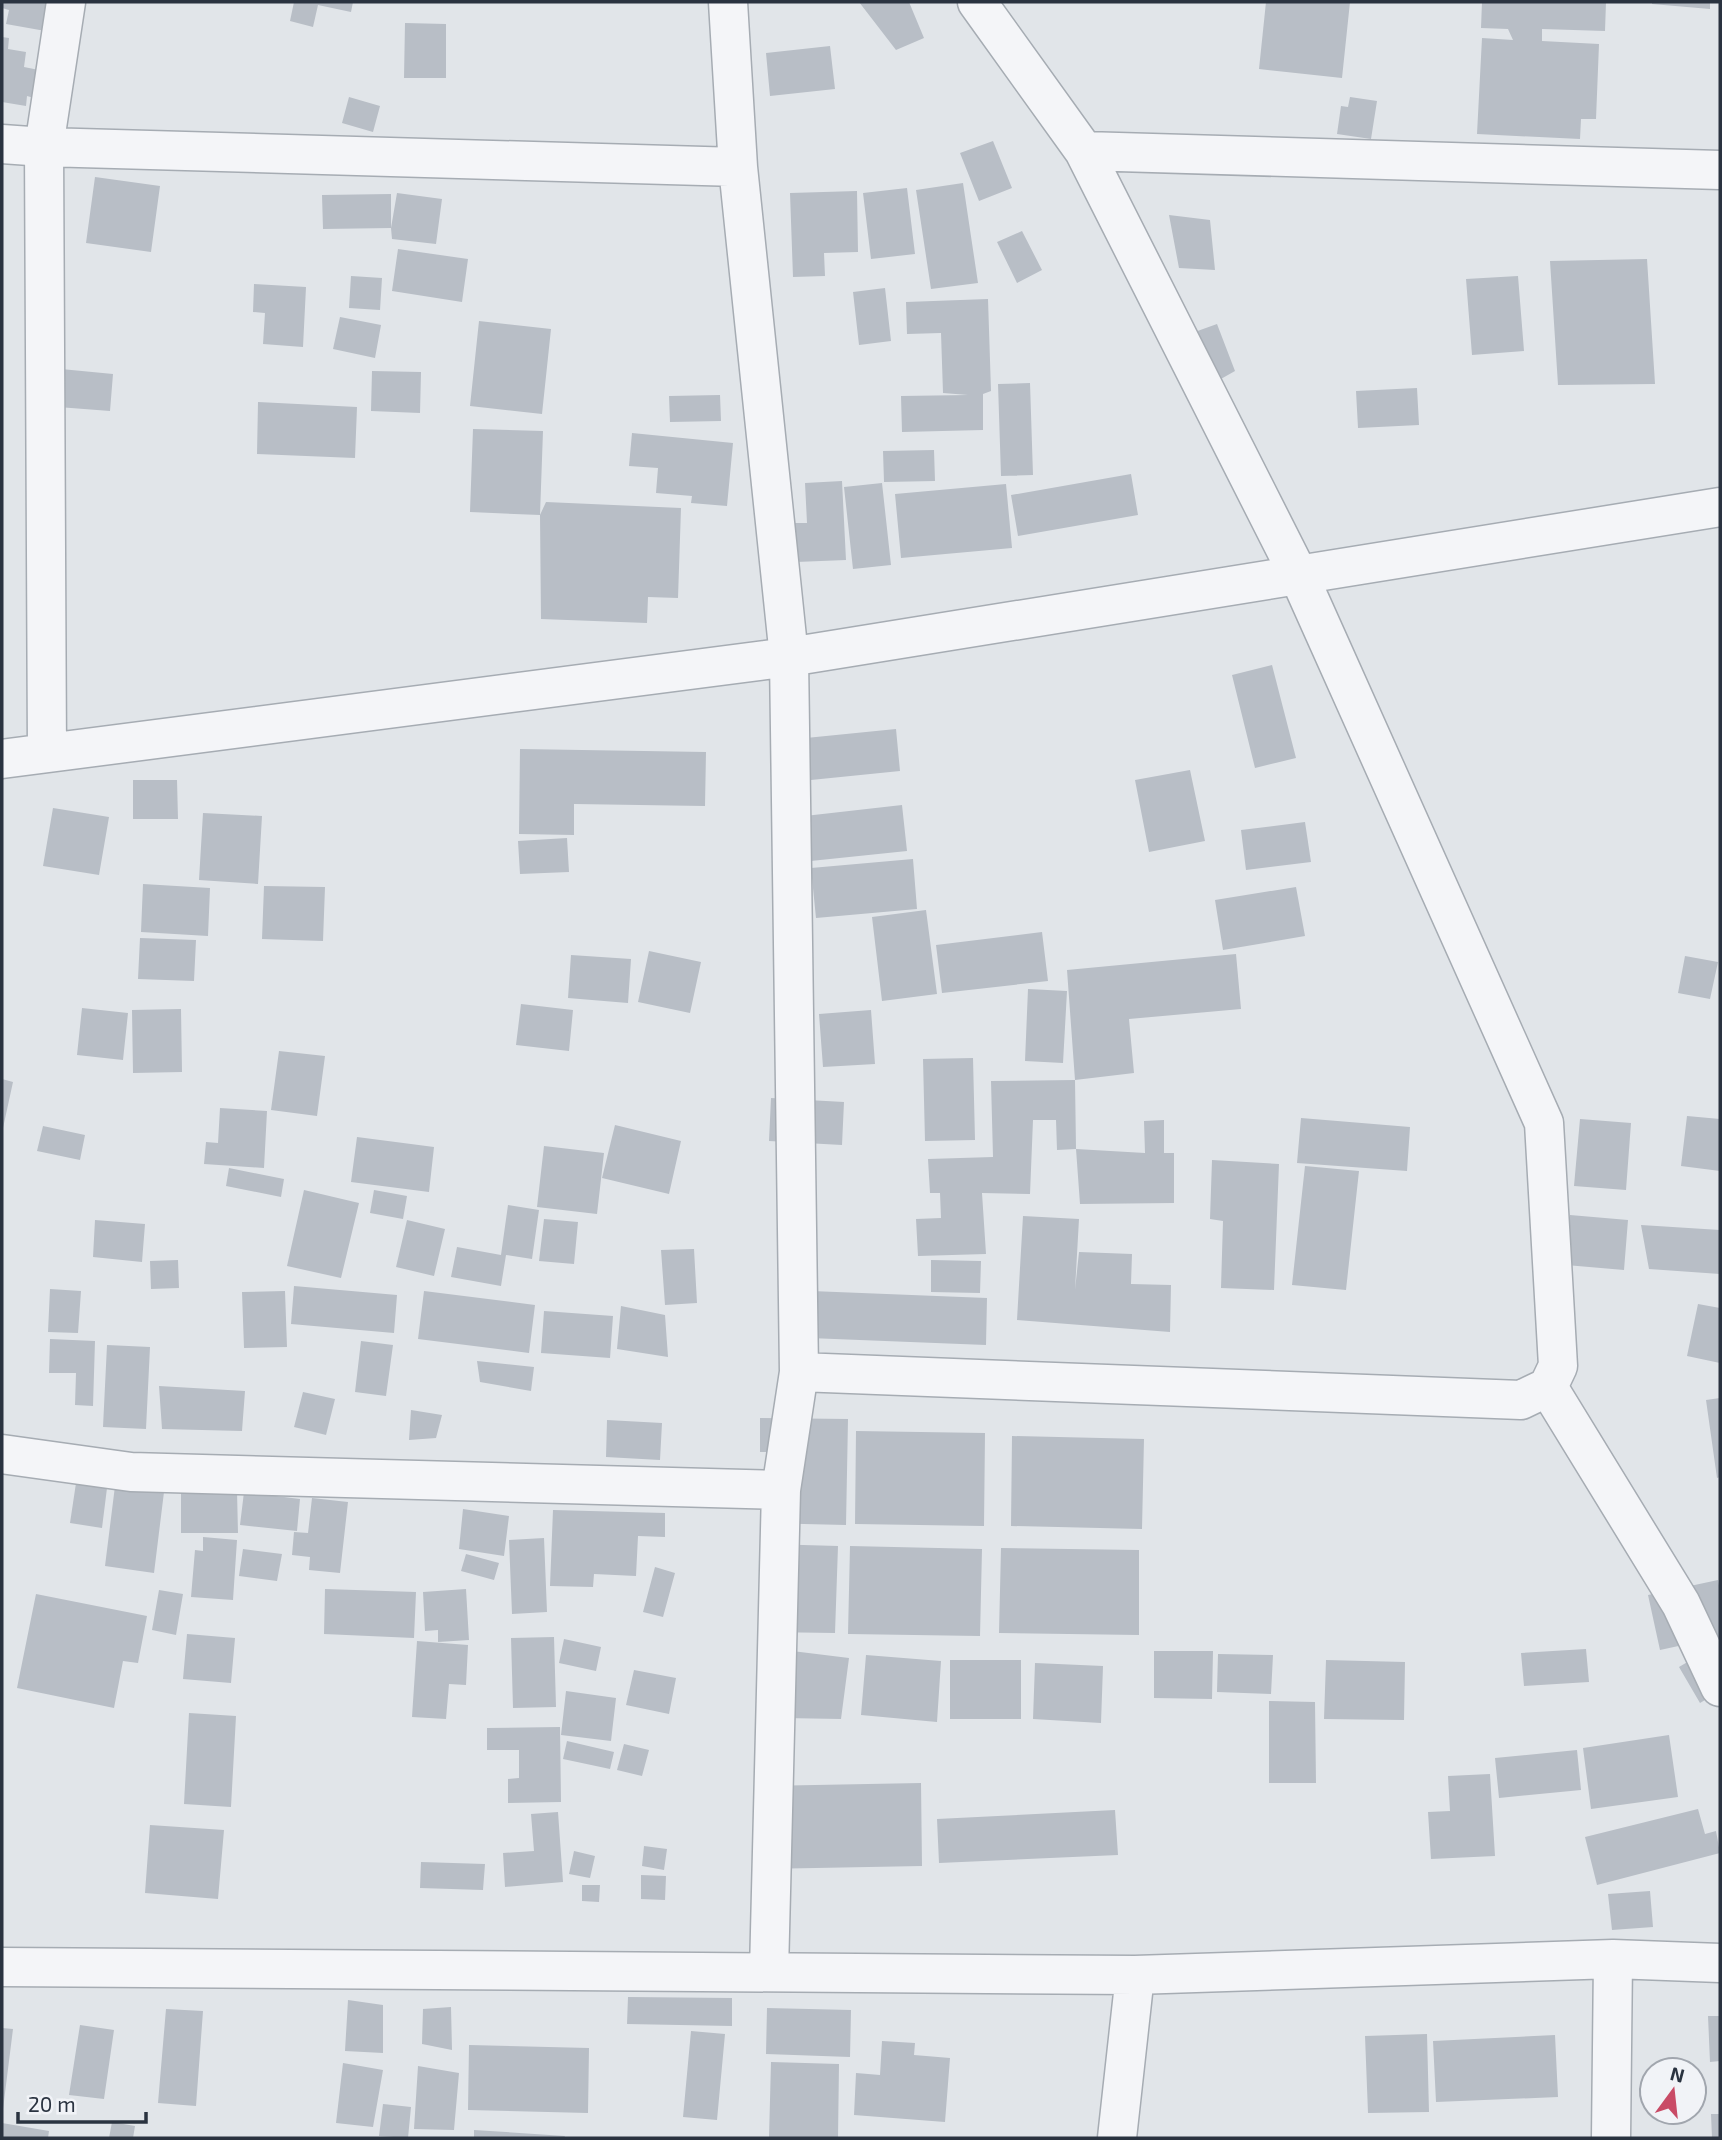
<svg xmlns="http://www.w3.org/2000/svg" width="1722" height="2140" viewBox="0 0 1722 2140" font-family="'Exo 2',sans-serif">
<rect width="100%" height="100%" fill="#e1e5e9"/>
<path fill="#b8bec6" d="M2 2H57L51 32 6 24 9 10 2 8Z
M294 2H353L351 12 318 5 313 27 290 21Z
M859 2H909L924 38 896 50Z
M1266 2H1350L1342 78 1259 69Z
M1482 2H1606L1605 31 1542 29V41L1599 44 1596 119H1581L1580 139 1477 134 1482 38 1513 40 1508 29 1481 28Z
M1652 2H1710V9L1652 4Z
M405 23 446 24V78H404Z
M2 37 9 38 8 49 26 52 24 67 39 70 34 98 27 96 26 106 2 102Z
M830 46 835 89 770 96 766 53Z
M349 97 380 106 373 132 342 123Z
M1350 97 1377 101 1371 139 1337 134 1341 106 1348 107Z
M993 141 1012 188 979 201 960 153Z
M95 177 160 186 151 252 86 243Z
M963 183 978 283 931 289 916 190Z
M907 188 915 254 871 259 863 193Z
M857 191 858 252 824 253 825 276 793 277 790 193Z
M397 193 442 199 436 244 392 239 391 228 323 229 322 195 391 194V228Z
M1169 215 1210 220 1215 270 1179 268Z
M1022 231 1042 270 1017 283 997 242Z
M398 249 468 259 462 302 392 291Z
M1647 259 1655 384 1558 385 1550 261Z
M351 276 382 278 380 310 349 308Z
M1518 276 1524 351 1472 355 1466 279Z
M254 284 306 287 303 347 263 344 265 313 253 312Z
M885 288 891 341 859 345 853 292Z
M988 299 991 391 983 394V430L902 432 901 396 968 395 943 393 941 333 907 334 906 302Z
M340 317 381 325 375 358 333 349Z
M479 321 551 329 542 414 470 406Z
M1217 324 1235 371 1212 384 1178 338Z
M61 369 113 374 110 411 58 407Z
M372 371 421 372 420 413 371 411Z
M1030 383 1033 475 1001 476 998 384Z
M1417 388 1419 425 1358 428 1356 391Z
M720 395 721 421 670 422 669 396Z
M258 402 357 407 355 458 257 454Z
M473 429 543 431 540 515 546 502 681 508 678 598 648 597 647 623 541 619 540 515 470 512Z
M632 433 733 443 727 506 691 503 692 496 656 493 658 468 629 466Z
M934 450 935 481 884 482 883 451Z
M1131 474 1138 515 1018 536 1011 495Z
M842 481 846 560 796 562 794 523H807L805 483Z
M882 483 891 565 853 569 844 487Z
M1006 484 1012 548 901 558 895 494Z
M1272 665 1296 758 1255 768 1232 675Z
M896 729 900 771 801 781 796 739Z
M520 749 706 752 705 806 574 804V835L519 834Z
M1190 770 1205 841 1149 852 1135 780Z
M133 780H177L178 819H133Z
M902 805 907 851 801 862 796 817Z
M53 808 109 817 99 875 43 866Z
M203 813 262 816 258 884 199 880Z
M1305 822 1311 862 1246 870 1241 830Z
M567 838 569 872 520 874 518 841Z
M913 859 917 909 816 918 811 868Z
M143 884 210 888 208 936 141 932Z
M264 886 325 887 323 941 262 939Z
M1296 887 1305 936 1223 950 1215 900Z
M926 910 937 994 882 1001 872 917Z
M1042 932 1048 981 942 993 936 945Z
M140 938 196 940 194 981 138 979Z
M649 951 701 962 690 1013 638 1002Z
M1236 954 1241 1009 1129 1019 1134 1073 1075 1080 1067 970Z
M571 955 631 959 628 1003 568 998Z
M1685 956 1718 962 1710 999 1678 993Z
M1028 989 1067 991 1063 1063 1025 1061Z
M521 1004 573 1010 569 1051 516 1045Z
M82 1008 128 1013 123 1060 77 1055Z
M181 1009 182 1072 133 1073 132 1010Z
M871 1010 875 1064 823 1067 819 1014Z
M279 1051 325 1056 317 1116 271 1110Z
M973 1058 975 1140 925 1141 923 1059Z
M2 1079 13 1082 3 1128H2Z
M1075 1080 1076 1149 1145 1153 1144 1121 1164 1120V1153H1174V1203L1080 1204 1076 1149 1057 1150 1056 1120H1033L1030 1194 982 1193 986 1254 918 1256 916 1219 941 1218 940 1193H930L928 1159 993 1157 991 1081Z
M771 1098 844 1102 842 1145 769 1141Z
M220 1108 267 1111 264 1168 204 1164 206 1142 218 1143Z
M1687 1116 1720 1119V1171L1681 1166Z
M1301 1118 1410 1127 1407 1171 1297 1163Z
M1580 1119 1631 1123 1626 1190 1574 1186Z
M615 1125 681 1141 669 1194 602 1178Z
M43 1126 85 1135 80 1160 37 1151Z
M357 1137 434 1147 429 1192 351 1182Z
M544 1146 604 1153 597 1214 537 1207Z
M1212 1160 1279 1164 1274 1290 1221 1288 1223 1221 1210 1219Z
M1305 1166 1359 1171 1346 1290 1292 1285Z
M229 1168 284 1179 281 1197 226 1186Z
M304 1190 359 1203 341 1278 287 1266Z
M374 1190 407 1196 403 1219 370 1213Z
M508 1205 539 1210 532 1259 506 1255 501 1286 451 1277 457 1247 501 1255Z
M1570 1215 1628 1220 1624 1270 1566 1265Z
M1023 1216 1079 1219 1075 1290 1079 1252 1132 1254 1131 1284 1171 1285 1170 1332 1017 1320Z
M544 1219 578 1222 574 1264 539 1261Z
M95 1220 145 1224 142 1262 93 1257Z
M407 1220 445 1229 434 1276 396 1267Z
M1641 1225 1720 1230V1274L1649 1269Z
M694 1249 697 1303 665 1305 661 1250Z
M178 1260 179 1288 151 1289 150 1261Z
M931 1260 981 1261 980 1293 931 1292Z
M294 1286 397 1295 394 1333 291 1324Z
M50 1289 81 1291 78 1333 48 1332Z
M786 1290 987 1298 986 1345 784 1337Z
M285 1291 287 1347 244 1348 242 1292Z
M424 1291 535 1305 529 1353 418 1339Z
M1698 1304 1720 1308V1363L1687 1356Z
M621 1306 665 1315 668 1357 617 1349Z
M544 1311 613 1316 610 1358 541 1353Z
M50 1339 95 1341 93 1406 75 1405 76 1373H49Z
M361 1341 393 1345 386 1396 355 1392Z
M107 1345 150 1347 146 1429 103 1427Z
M477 1361 534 1367 531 1391 480 1382Z
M159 1386 245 1391 242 1431 162 1429Z
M303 1392 335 1399 326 1435 294 1427Z
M1720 1398V1477L1717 1478 1706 1400Z
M411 1410 442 1415 436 1438 409 1440Z
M760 1418 848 1419 846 1525 762 1523 784 1452H760Z
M607 1420 662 1423 660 1460 606 1457Z
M856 1431 985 1433 984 1526 855 1524Z
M1012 1436 1144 1439 1142 1529 1011 1526Z
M76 1483 107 1488 102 1528 70 1523Z
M115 1486 164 1492 154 1573 105 1566Z
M181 1491H237L238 1533H181Z
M244 1492 300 1499 297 1531 240 1525Z
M312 1498 348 1502 340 1573 309 1570 310 1557 292 1555 294 1532 308 1533Z
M463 1509 509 1516 504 1556 459 1549Z
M553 1510 665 1513V1537L638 1536 636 1576 594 1574 593 1587 550 1586Z
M203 1537 237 1540 233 1600 191 1597 195 1550 203 1551Z
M544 1538 547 1612 512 1614 509 1540Z
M768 1544 838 1546 835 1633 766 1632Z
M850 1546 982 1549 980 1636 848 1634Z
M1001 1548 1139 1550V1635L999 1633Z
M243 1549 282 1554 277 1581 239 1576Z
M466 1554 499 1563 494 1580 461 1571Z
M655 1567 675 1573 663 1617 643 1612Z
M1718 1580 1720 1591V1637L1660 1650 1648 1595Z
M325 1589 416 1592 414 1638 324 1634Z
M466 1589 469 1640 438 1642V1630L425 1631 423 1592Z
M159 1590 183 1594 176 1635 152 1630Z
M36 1594 147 1616 138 1663 123 1661 114 1708 17 1688Z
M187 1634 235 1638 231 1683 183 1679Z
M554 1637 556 1707 513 1708 511 1638Z
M564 1639 601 1647 596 1671 559 1663Z
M417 1641 468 1645 466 1685 449 1684 446 1719 412 1717Z
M1586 1649 1589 1682 1524 1686 1521 1653Z
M784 1650 849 1658 841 1719 783 1718Z
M1154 1651H1213L1212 1699 1154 1698Z
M1706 1651 1720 1691 1700 1703 1679 1667Z
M1218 1654 1273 1655 1271 1694 1217 1692Z
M866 1655 941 1661 937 1722 861 1715Z
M950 1660H1021V1719H950Z
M1326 1660 1405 1662 1404 1720 1324 1719Z
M1035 1663 1103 1666 1101 1723 1033 1719Z
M634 1670 676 1678 669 1714 626 1705Z
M566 1691 616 1698 611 1741 561 1735Z
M1269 1701 1315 1702 1316 1783H1269Z
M189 1713 236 1716 231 1807 184 1804Z
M560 1727 561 1802 508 1803V1779L519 1778V1750H487V1728Z
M1669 1735 1678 1797 1591 1809 1583 1748Z
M567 1741 614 1752 610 1769 563 1759Z
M624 1744 649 1750 642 1776 617 1770Z
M1577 1750 1581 1790 1499 1798 1495 1758Z
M1490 1774 1495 1856 1431 1859 1428 1812 1450 1811 1448 1776Z
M921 1783 922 1866 760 1869 758 1786Z
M1698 1809 1705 1834 1716 1831 1720 1853 1597 1885 1585 1837Z
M1115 1810 1118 1855 939 1863 937 1819Z
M558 1812 563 1882 505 1887 503 1853 534 1851 531 1814Z
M150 1825 224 1830 218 1899 145 1893Z
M644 1846 667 1849 664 1870 642 1866Z
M574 1851 595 1856 590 1878 569 1874Z
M421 1862 485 1864 483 1890 420 1888Z
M641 1875 666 1876 665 1900 641 1899Z
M582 1885H600L599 1902 582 1901Z
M1650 1891 1653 1927 1612 1930 1608 1894Z
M628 1997 732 1998V2026L627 2024Z
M348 2000 383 2005V2053L345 2051Z
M451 2007 452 2050 422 2044 423 2009Z
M767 2008 851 2010 850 2057 766 2054Z
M166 2009 203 2011 196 2106 158 2103Z
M1708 2016H1720V2061L1710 2062Z
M80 2025 114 2030 104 2099 69 2095Z
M2 2028 13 2029 3 2109H2Z
M691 2031 725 2034 717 2120 683 2117Z
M1427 2034 1429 2112 1368 2113 1365 2036Z
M1555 2035 1558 2097 1436 2102 1433 2041Z
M882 2041 915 2043 914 2055 950 2058 945 2122 854 2115 856 2073 880 2075Z
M469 2045 589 2048 588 2113 468 2110Z
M771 2062 839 2064 838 2138H769Z
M343 2063 383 2070 373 2127 336 2123Z
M418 2066 459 2073 454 2130 414 2129Z
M383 2104 411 2107 408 2138 379 2136Z
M1711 2114H1720V2138H1712Z
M112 2122 135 2126 133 2138H109Z
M2 2123 49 2131 48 2138H2Z
M474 2130 565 2136 564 2138H474Z"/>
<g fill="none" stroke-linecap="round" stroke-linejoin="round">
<g stroke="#a6acb3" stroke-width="41">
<path id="minor" d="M728 2 738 167 789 657 799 1372 781 1490 769 1972
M2 144 44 147 738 167
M1084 151 1720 170
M47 753 44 147 66 2
M2 759 789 657 1720 507
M799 1372 1521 1400 1548 1387 1558 1366 1544 1123 1299 576 1084 151 977 2
M1548 1387 1681 1604 1720 1687
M2 1454 131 1472 781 1490
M2 1967 1135 1975 1613 1959 1720 1963
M1117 2138 1135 1975
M1611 2138 1613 1959"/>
</g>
<use href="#minor" stroke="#f4f5f8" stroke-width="38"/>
</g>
<rect width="1722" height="2140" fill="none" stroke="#2a3340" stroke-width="7"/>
<g transform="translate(1673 2091) rotate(15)"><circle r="33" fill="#f1f3f7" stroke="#a1a6ae" stroke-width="2"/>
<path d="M0-5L12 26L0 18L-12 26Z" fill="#c94b66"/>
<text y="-10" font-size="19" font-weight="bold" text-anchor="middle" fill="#2a3340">N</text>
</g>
<path d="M18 2112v10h128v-10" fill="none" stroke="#2a3340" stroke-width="3.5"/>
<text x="28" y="2112" font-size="21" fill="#2a3340" stroke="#f1f3f7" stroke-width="5" paint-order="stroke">20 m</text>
</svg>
